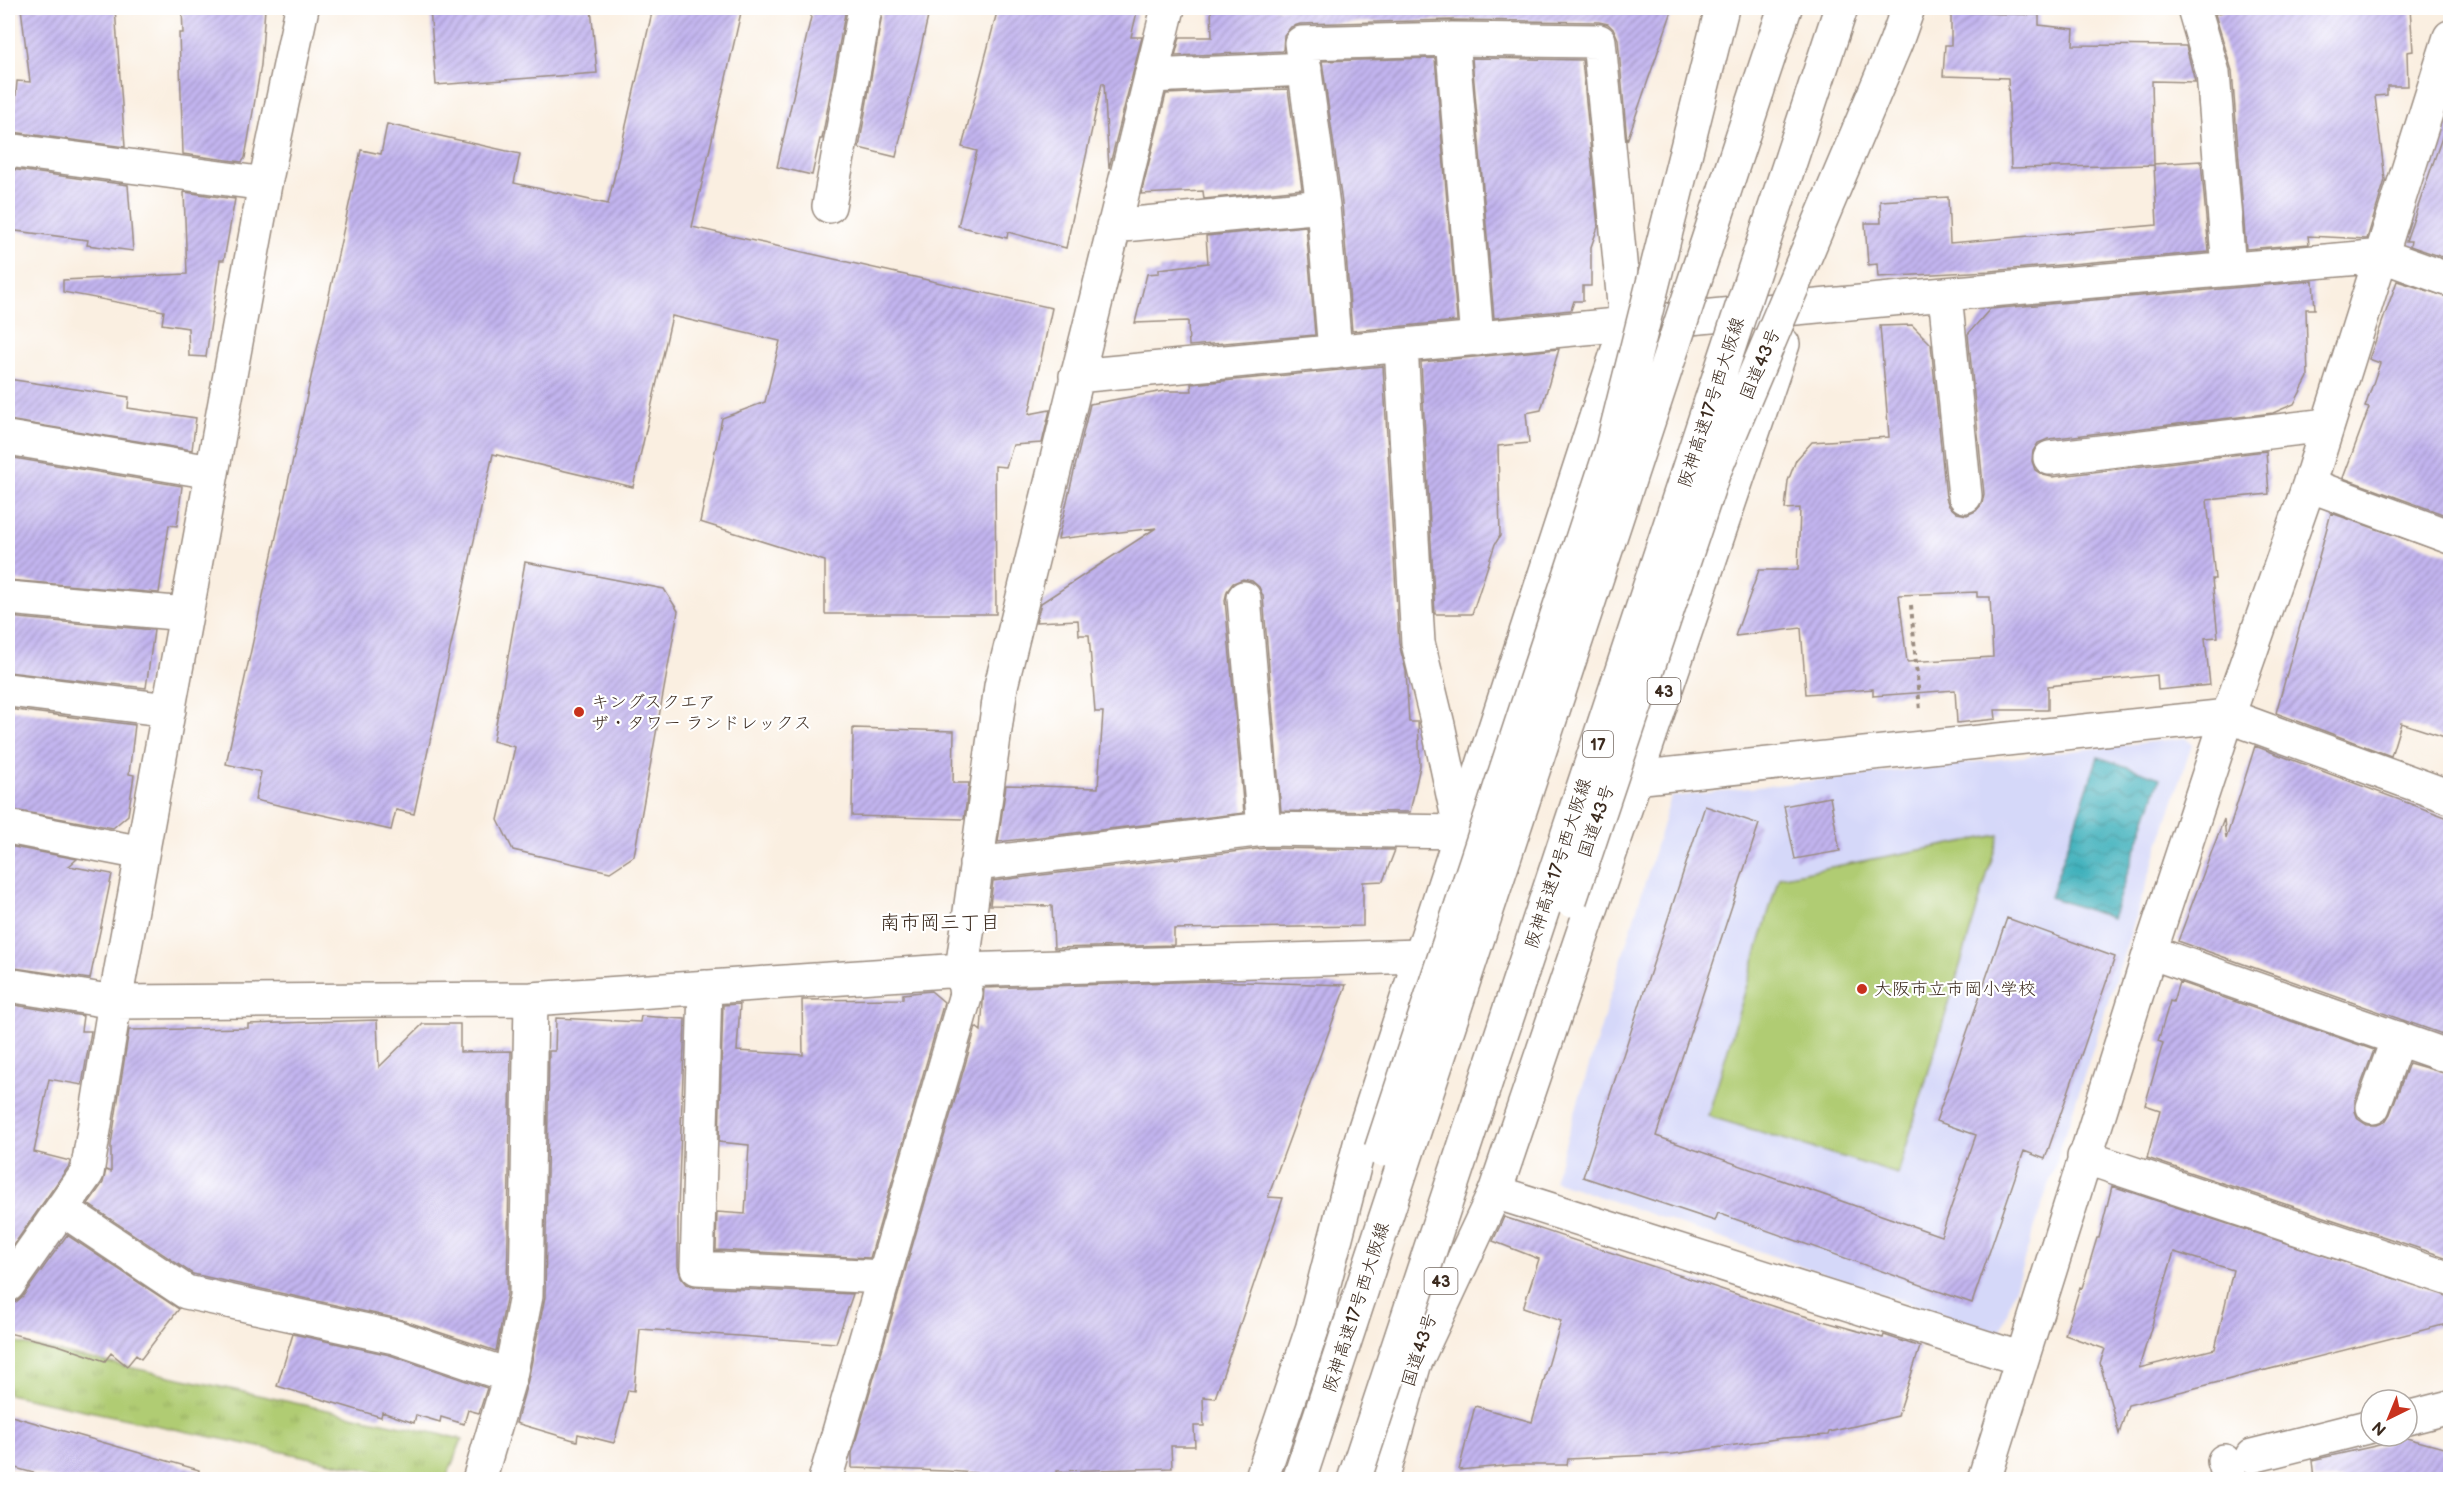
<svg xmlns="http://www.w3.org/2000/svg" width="2458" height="1487" viewBox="0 0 2458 1487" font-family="'Balsamiq Sans','Klee One',sans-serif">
<defs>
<pattern id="grass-tufts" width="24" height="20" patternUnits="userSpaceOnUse" patternTransform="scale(1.5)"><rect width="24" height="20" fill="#b0cc73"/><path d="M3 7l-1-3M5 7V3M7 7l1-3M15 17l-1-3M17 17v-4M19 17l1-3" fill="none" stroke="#98af63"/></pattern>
<pattern id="water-waves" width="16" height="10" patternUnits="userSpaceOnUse" patternTransform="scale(1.5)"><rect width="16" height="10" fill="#41b1bc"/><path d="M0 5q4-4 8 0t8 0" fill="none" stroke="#389098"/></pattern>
<pattern id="building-hatch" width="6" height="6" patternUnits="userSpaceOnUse" patternTransform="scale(1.5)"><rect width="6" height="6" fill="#c3b5f0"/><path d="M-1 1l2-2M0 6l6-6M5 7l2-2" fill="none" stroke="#a093c2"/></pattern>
</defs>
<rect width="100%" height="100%" fill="#fff"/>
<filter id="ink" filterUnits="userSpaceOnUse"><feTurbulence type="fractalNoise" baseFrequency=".0167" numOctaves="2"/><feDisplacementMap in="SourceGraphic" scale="12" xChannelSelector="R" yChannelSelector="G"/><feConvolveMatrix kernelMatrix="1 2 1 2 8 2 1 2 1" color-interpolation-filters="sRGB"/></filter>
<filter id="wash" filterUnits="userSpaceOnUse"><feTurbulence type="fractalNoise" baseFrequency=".008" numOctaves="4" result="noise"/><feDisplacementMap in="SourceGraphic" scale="24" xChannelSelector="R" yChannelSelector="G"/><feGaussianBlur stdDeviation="1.35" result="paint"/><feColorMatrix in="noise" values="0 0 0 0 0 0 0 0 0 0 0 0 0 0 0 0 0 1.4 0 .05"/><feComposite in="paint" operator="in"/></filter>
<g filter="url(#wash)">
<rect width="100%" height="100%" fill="#faefe1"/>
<path fill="#d5d8f9" d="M2185 738 2192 744 2000 1334 1554 1181 1671 797Z"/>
<path fill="url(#grass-tufts)" stroke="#767b48" stroke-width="1.5" d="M8 1341 462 1439 446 1479H412L8 1394Z"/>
<path fill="#b0cc73" stroke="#767b48" stroke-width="1.5" d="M1999 835 1898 1174 1708 1116 1779 877Z"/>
<path fill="url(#water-waves)" stroke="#3e6e6d" stroke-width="1.5" d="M2098 757 2160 778 2112 918 2050 897Z"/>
<g id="blocks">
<path fill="url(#building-hatch)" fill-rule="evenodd" d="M21 8H115L125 147 13 132 17 81 30 82Z
M182 8H265L261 65 245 158 242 162 183 154 179 33H183Z
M430 8H591L597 73 436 85Z
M653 8H742L692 227 1052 308 1029 414 1050 410 1042 443 1013 445 1006 467 995 466 996 614H825V561L700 522 722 418 765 402 780 341 672 316 633 487 493 454 414 814 396 810 391 830 255 800 261 772 226 764 361 150 381 154 387 124 520 154 514 183 608 204Z
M813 8H846L822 139H820L812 175 777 167Z
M883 8H930L896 157 859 148Z
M998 8H1138L1131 37H1142L1109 168 1104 83H1102L1066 248 1008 232 1007 238 958 226 977 151 962 147Z
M1211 8H1673L1627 141 1618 39 1614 30 1608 24 1599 22 1452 20 1300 24 1291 27 1284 35 1283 51 1175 56 1180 37H1212Z
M2237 8H2410L2413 51 2407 52 2408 86H2387V95L2375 96 2385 180 2367 239 2308 236 2309 244 2246 249 2232 71 2215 14Z
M1951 12 2039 15V25L2074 29 2073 45 2186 46 2195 82 2152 81 2154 165 2011 168 2008 78 1943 76 1945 45H1951Z
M1435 58 1457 321 1352 331 1342 203 1322 61Z
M1472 58 1582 60 1598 227 1591 247V286H1583V301H1574L1571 310 1494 318Z
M1288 89 1302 189 1204 199 1203 191 1141 194 1166 94Z
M2447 123H2451V260L2410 246 2411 241H2406Z
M2201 161 2209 252 1990 271 1878 277 1877 264 1868 265 1865 223H1881L1880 201 1948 197 1950 243 2157 225 2154 164Z
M10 169 128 185 133 251 87 245 88 240 8 230V173H10Z
M184 192 235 199 224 260H220L206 357 189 356 188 328 162 324 164 311 63 292V280L187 274Z
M1306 226 1315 335 1189 346 1188 321 1135 323 1147 274 1159 273V269L1208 263 1206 236Z
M2313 281 2315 309H2306L2308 377 2294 404 2273 413 2048 439 2038 443 2033 451 2032 461 2035 470 2043 475 2052 477 2266 451 2269 494 2207 500 2215 579H2212L2218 637 2205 638 2210 685 2158 690 2157 675 2048 686V710H1995L1996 719 1957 723 1955 690 1873 696V689L1806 694 1801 628 1735 636 1759 570H1798L1800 508 1785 509 1788 481 1796 460 1812 442 1889 437 1880 326 1912 325 1931 344 1946 498 1949 506 1957 513 1967 515 1976 511 1982 504 1984 494 1968 334 1990 309ZM1977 592V597H1990L1993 657 1907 662 1899 595Z
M2397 281 2451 298V517L2343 478 2369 408 2365 407 2380 363 2369 359Z
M1559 349 1541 410 1526 413 1529 443 1498 446 1500 536 1495 544 1472 614H1435L1421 362Z
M1383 366 1399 644 1406 671 1409 722H1418L1420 766 1410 812 1281 811 1263 596 1259 587 1252 581 1243 579 1233 583 1227 591 1225 600 1244 813 998 842 1006 785 1098 788 1103 712H1095L1089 635H1079L1078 620 1036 622 1041 603 1156 528 1058 539 1090 404 1164 391H1192L1191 384Z
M8 379 129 397 128 408 196 418 192 450 8 420Z
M8 457 182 486 177 526 169 525 159 593 8 580Z
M2331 513 2451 555V739L2401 723 2391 756 2276 713Z
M525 562 664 589 678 611 634 856 610 872 513 850 498 820 515 747 493 741Z
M8 617 154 630 146 688 8 672Z
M8 709 135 725 129 774 134 775 128 815 113 828 8 809Z
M853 728 954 731 953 783H969L964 819 852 816Z
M2255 746 2451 819V1037L2178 941 2224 819 2226 839Z
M1830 797 1840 851 1795 859 1784 806Z
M1705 806 1759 824 1656 1136 1941 1236 1976 1135 1936 1121 2007 918 2115 957 2045 1159 2024 1151 1972 1303 1718 1213 1715 1221 1583 1177Z
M8 846 77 859 69 866 112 874 90 979 8 967Z
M1265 848 1395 850 1383 881 1363 882V926L1174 929V945L1054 948 1052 906 990 905 993 881Z
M1208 981 1346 985 1268 1197 1283 1198 1215 1398 1203 1397 1204 1426H1194L1195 1446H1171L1172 1468 1057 1471V1479L947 1471 852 1468V1453L976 1027 981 1031 984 988Z
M2179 982 2374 1050 2355 1101V1111L2358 1119 2367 1125H2377L2385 1122 2390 1114 2409 1063 2451 1075V1259L2147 1158 2160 1110 2145 1105 2163 1043 2158 1041 2170 1001 2173 1002Z
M931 991 944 1002 870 1258 716 1250 717 1212 745 1214 749 1145 719 1142 723 1005 740 1004 737 1051 803 1055 802 1000 903 999V994Z
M8 1004 83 1016 81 1031H91L82 1085 49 1079 34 1152 70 1161 69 1166 8 1253Z
M641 1016 685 1019 678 1211V1267L681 1277 687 1284 696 1287 853 1294 836 1343 640 1329 634 1391 628 1390 614 1443 578 1434 577 1441 516 1423 528 1380 545 1297 549 1051H555L556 1018 640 1022Z
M377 1020 379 1067 423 1024H460V1052L511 1051 507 1294 496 1351 399 1319 193 1274 88 1204 103 1183 106 1170 111 1172V1145L129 1030 248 1028V1024Z
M2112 1186 2451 1297V1323L2128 1405 2119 1434 2100 1363 2105 1349 2065 1335 2080 1287 2082 1288 2097 1238H2099ZM2174 1252 2233 1270 2215 1349 2139 1368Z
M1504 1217 1787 1311 1883 1338 1884 1335 1920 1347 1898 1416 1829 1432 1828 1435 1783 1438 1674 1454 1568 1459 1567 1465H1514L1459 1470 1475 1406 1532 1422 1561 1321 1523 1308 1539 1259 1493 1241Z
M67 1235 179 1309 141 1359 136 1355 127 1366 111 1353 105 1361 58 1345 8 1333V1304L16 1302 23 1296Z
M293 1334 390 1355 487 1388 479 1413 468 1410 464 1424 441 1417 440 1422 416 1415 414 1423 382 1412 381 1417 277 1386Z
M8 1415 199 1470 198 1479H55L8 1466Z
M2387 1436H2399L2451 1450V1479H2314L2312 1460 2384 1444Z"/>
</g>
</g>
<g filter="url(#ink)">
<use href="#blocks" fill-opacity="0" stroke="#9a8c80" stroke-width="1.5"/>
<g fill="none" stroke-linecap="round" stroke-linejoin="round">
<g stroke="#9a8c80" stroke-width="36">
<path id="minor" d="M2194 8 2213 73 2229 269
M1452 39 1477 339
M1151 76 1305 69
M8 150 265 184
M829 206 865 8
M1113 226 1323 206
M1945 294 1965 496
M1335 352 1323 206 1301 43 1452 39 1599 41 1626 325
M1076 376 1945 294 2383 256 2450 280
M8 438 212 472
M2050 458 2327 425
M2309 485 2450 537
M8 598 186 614
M1244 598 1264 829
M8 690 169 710
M1634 778 2228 716 2450 797
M8 827 142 853
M976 864 1264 829 1461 832 1438 725 1418 643 1401 346
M2150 952 2450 1057
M8 985 115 1002 531 999 962 970 1420 956
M705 987 697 1268 884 1277
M2373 1107 2398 1038
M2084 1157 2450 1279
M1495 1192 2022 1359
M62 1209 186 1292 395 1337 510 1376
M8 1285 87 1173 115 1002 265 184 302 8
M2407 1418 2450 1407
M2252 1456 2371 1426
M2224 1461 2230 1480
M479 1480 510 1376 526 1296 531 999
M825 1480 966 994 962 970 1001 686 1168 8
M1984 1480 2150 952 2228 716 2309 485 2450 37"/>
</g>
<g stroke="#9a8c80" stroke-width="36">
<path id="highway" d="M1757 92 1785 8
M1313 1326 1361 1140 1626 325 1635 291
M1409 1376 1495 1192 1783 344
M1261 1480 1320 1306
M1382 1480 1417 1355"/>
</g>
<path stroke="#9a8c80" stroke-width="4" stroke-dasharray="4.5 4.5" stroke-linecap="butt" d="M1911 605 1920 711"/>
<use href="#minor" stroke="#fff" stroke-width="33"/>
<use href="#highway" stroke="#fff" stroke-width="33"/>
<g stroke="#9a8c80" stroke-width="36" stroke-linecap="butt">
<path id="highway-bridge" d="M1570 900 1713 474 1896 42 1908 8
M1381 1150 1611 451 1722 8
M1299 1480 1757 92
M1354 1480 1841 8"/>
</g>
<use href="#highway-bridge" stroke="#fff" stroke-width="33"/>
</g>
</g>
<g fill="#c8321e" stroke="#fff" stroke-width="2">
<circle cx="579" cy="712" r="6"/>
<circle cx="1862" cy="989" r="6"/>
</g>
<g text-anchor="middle" stroke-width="4.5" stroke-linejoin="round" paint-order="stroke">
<g fill="#fff" stroke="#766a62" stroke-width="1.5">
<rect x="1647.5" y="678" width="33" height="26" rx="4.5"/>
<rect x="1583" y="731" width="30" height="26" rx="4.5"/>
<rect x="1424.5" y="1268" width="33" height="26" rx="4.5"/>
</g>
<g font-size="16" font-weight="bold" fill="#3b2a1e">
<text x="1664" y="697">43</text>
<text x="1598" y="750">17</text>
<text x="1441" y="1287">43</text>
</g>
<g font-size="18" fill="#3b2a1e" stroke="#fff">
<text transform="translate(1760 364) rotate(-67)" y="6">国道43号</text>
<text transform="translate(1711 402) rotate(-72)" y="6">阪神高速17号西大阪線</text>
<text transform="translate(1596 821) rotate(-71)" y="6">国道43号</text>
<text transform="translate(1558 863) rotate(-72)" y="6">阪神高速17号西大阪線</text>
<text transform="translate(1356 1307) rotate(-72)" y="6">阪神高速17号西大阪線</text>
<text transform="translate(1419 1350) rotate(-72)" y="6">国道43号</text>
</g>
<g font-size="18" fill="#3b2a1e" stroke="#fff" text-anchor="start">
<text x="591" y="708">キングスクエア<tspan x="591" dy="21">ザ・タワー ランドレックス</tspan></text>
<text x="1874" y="995">大阪市立市岡小学校</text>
</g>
<g font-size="20" fill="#3b2a1e" stroke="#fff">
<text x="940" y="929">南市岡三丁目</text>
</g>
</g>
<rect width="2458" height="1487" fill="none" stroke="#fff" stroke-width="30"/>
<g transform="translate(2389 1418) rotate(223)"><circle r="28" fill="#ffffff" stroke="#b1aaa5" stroke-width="1.5"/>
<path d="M0-4.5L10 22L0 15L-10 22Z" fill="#c8321e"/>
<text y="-9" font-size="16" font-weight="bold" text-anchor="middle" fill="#3b2a1e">N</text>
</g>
</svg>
